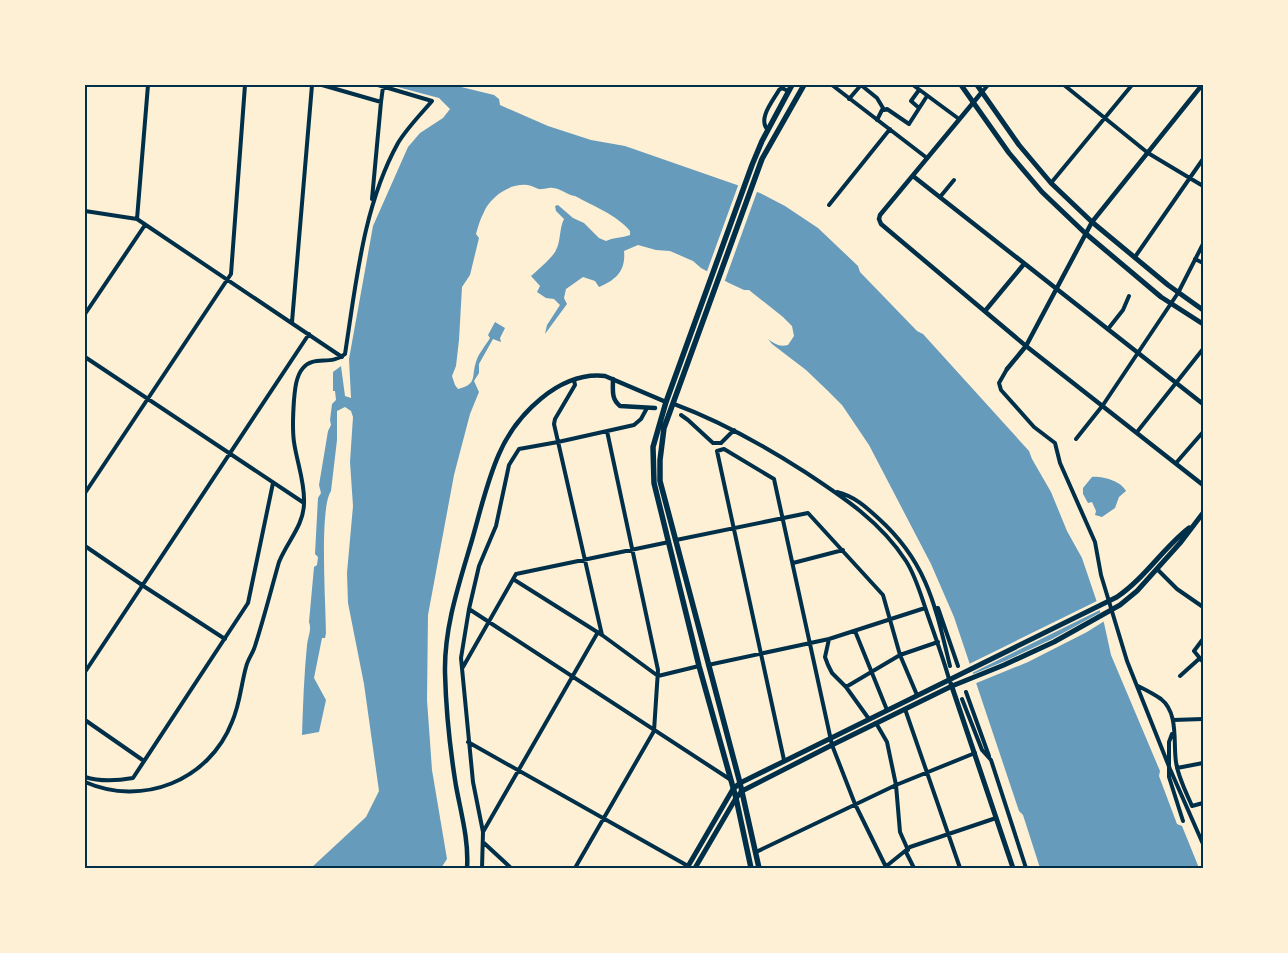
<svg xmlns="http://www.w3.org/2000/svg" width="1288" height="953" viewBox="0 0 1288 953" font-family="Signika,sans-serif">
<rect width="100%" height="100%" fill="#fdf0d5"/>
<path fill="#669bbc" d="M390 85H453L494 95 499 99 500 105 548 126 591 140 625 146 760 193 785 206 818 228 858 266 860 272 917 331 923 334 1029 451 1032 459 1051 492 1067 531 1082 558 1104 623 1111 655 1160 771 1159 776 1177 824 1182 826 1199 868H1040L1023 815 1019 811 954 617 931 564 869 445 842 405 828 391 806 370 772 344 768 339C775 344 779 347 788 345L794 336 792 326 783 317 749 290H744L729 283 701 268 693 261 670 251 656 250 638 245 624 251C626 271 616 280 599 287L595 281 583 277 566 289 564 298 567 304 545 334 547 325 560 305 554 299 546 298 537 292 540 286 531 276C537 271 554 256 556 250 561 241 559 229 564 219L556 211 555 206 558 205 573 218 584 223 599 238 606 241C615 237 621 238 630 235V231C617 215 593 206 575 196 567 195 562 189 553 188 549 187 546 189 542 189 537 190 532 185 527 185 510 183 490 197 484 212 480 219 478 227 476 234L479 238 470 275 462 287 459 340 456 366 452 376 455 385 458 389C478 384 471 377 476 362 478 354 486 345 490 338L488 335 495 322 505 328 500 338 501 342 493 339 479 364V373L474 381 479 392 470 414 454 475 428 615 427 700 432 770 447 859 441 868H311L366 817 379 791 364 684 348 603 347 573 353 506 350 462 353 417 351 411 345 407 337 411V440L331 491C319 508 326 607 326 633L325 638H322L314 678 326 700 319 732 302 735C303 705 304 675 307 645 308 636 312 630 309 622L314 567 317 565 318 557 315 554 318 498 321 493 319 485 328 431 331 425 330 420 332 404 336 400 335 391H333V372L341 366 345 396 351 398 349 359 373 226 408 147 420 133 443 118 450 109 439 98Z
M1092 477C1102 476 1121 481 1126 491L1119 497 1115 508 1102 517 1095 515 1096 511 1092 502 1088 503 1083 494V488Z"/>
<path fill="#fdf0d5" d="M739 183 758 189 724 283 706 274Z
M1099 600 1102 609 970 674 967 665Z
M1103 611 1106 620 1087 632 1028 662 974 684 971 675 1005 661 1052 639Z"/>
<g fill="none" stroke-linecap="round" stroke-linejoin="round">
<path stroke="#003049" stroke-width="4" d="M322 85 381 102 383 87
M832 85 927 158
M913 85 959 119
M1064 85 1148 153 1203 186
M982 92 988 85
M849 99 861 85 877 98 883 108 877 120
M919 108 911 101 919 90
M884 110 887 109 909 124 927 96
M768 130C757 119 773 101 779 90L782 88 788 91
M1051 183 1132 85
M940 197 954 180
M372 199 381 102
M829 205 890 129
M85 211 137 219 342 357
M137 219 148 85
M1135 257 1203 159
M1195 259 1203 263
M85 314 145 225
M292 322 312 85
M1108 329 1123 310 1129 296
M85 357 304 503
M1007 369 999 383 1001 390 1034 427 1055 443 1060 463 1095 542 1101 575 1127 661 1170 769 1203 844
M574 380 575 385 555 419 554 424 602 635
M674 404C720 421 763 445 805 472 843 497 881 522 906 561 915 575 920 592 925 607 933 631 942 654 949 679
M681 415 688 420 713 443H721L734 430
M1137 432 1203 349
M1076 439 1103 405 1178 293 1203 244
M1176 463 1203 432
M837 492C854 496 866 507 878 518 927 562 935 605 950 666
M85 493 231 274 245 85
M676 540 808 513 883 595 900 655 917 695
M85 546 145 587 225 639
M793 563 843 550
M1157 569 1177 589 1203 607
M513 579 602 635 658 676 699 666
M469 609 731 780
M935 609 938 608 958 666
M855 631 887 710
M829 639 825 657 828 665 832 673 846 687 869 719
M1203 639 1194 651 1203 662
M708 665 829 639 925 608
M463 667 516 574 669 542
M85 672 309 334
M1180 676 1200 658
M1138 686C1146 690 1154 694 1161 699 1179 713 1173 743 1176 762 1178 777 1186 792 1192 806L1203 803
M846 687 900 655 938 642
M966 692 989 756
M962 699 982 750 991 760 1026 868
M905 709 960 868
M85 720 144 761
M1173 720 1203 719
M876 723 887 742 896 785 900 832 908 850
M1172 734 1169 742V777L1183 821
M468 742 688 866
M784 760 717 451 724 449 774 479 832 745 855 804 886 867
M1177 768 1203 763
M85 777C101 782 116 781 133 778L248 603 273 483
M85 782C142 807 209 781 232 722 240 704 241 685 246 667 248 659 253 653 255 646 264 618 271 590 279 562 287 542 304 525 304 503 305 482 297 463 294 442 292 428 293 414 294 400 295 389 296 376 303 368 314 355 331 366 345 354 356 284 363 206 398 143 407 128 421 114 432 101L378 85
M483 832 598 632
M484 843 511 868
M756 852 896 785 975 753
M906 852 914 868
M482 868 483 832 473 782 461 658 469 609 479 566 496 526 509 465 519 449 558 442 634 425 641 419 647 408
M575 868 654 731 658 670 607 431
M884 868 910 847 996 818"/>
<path stroke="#003049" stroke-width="4.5" d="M982 92 880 215 879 219 881 224 1026 346 1203 485
M913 176 1203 404
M985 311 1024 264
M1007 369 1026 346 1092 222 1202 85
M613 379C613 390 611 399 620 406L655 408
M467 868C469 841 461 813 456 786 450 749 446 711 445 673 444 627 459 584 472 540 480 512 487 481 499 454 516 415 559 371 605 376L666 402"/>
<path stroke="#003049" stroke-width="5" d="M961 85 1009 153 1042 192 1085 233 1161 297 1203 324
M977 85 1019 145 1051 183 1092 222 1168 285 1203 310
M951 684 1013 868
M687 868 733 789 740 783 1117 597C1145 578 1163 548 1189 528
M695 868 736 798 742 791 832 745 952 686 1004 665 1054 642 1120 605 1137 591 1181 542 1203 513"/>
<path stroke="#003049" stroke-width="5.5" d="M751 868 736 798 699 666 654 483 653 447 666 402 752 165 762 141 792 85
M759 868 740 783 660 481V460L664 428 762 159 804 85"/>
</g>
<rect width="1288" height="953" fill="none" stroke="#fdf0d5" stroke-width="172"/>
<rect x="86" y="86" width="1116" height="781" fill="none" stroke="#003049" stroke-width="2"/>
</svg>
